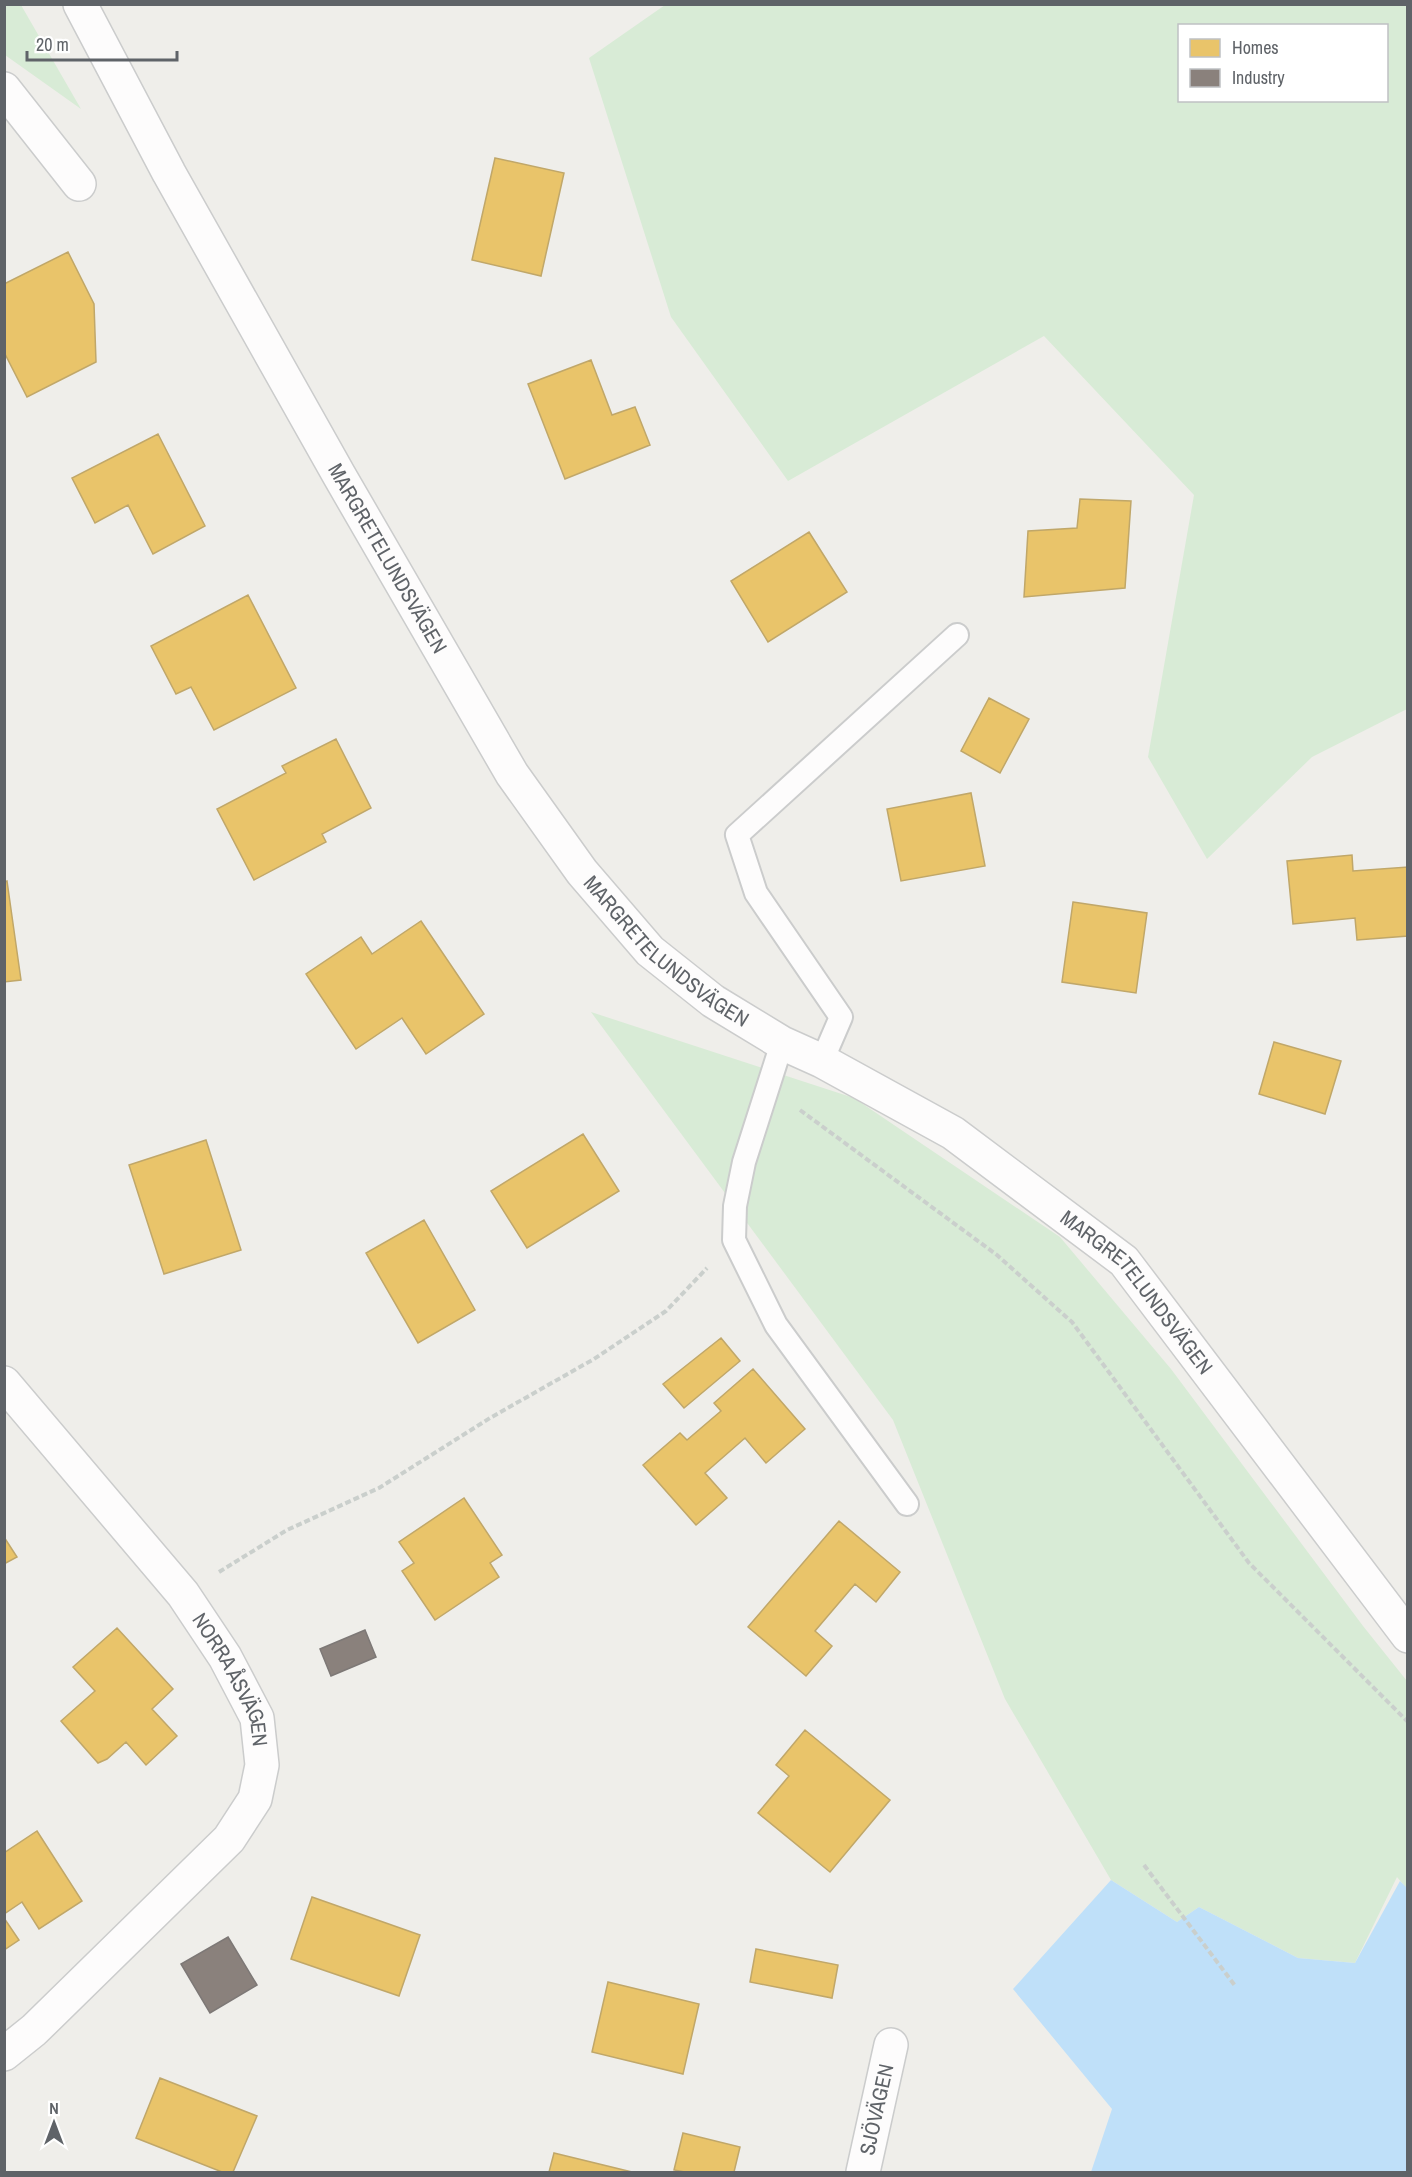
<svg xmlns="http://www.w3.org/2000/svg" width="1412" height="2177" viewBox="0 0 1412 2177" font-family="'Archivo Narrow',sans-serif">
<rect width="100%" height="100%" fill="#efeeea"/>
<path fill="#d8ebd6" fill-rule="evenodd" d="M5 4 21 5 81 109 5 55Z
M665 5H1407V709L1312 757 1207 859 1148 757 1194 495 1044 336 788 481 671 317 589 58ZM1180 26H1386V100H1180Z
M591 1012 854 1098 1060 1237 1171 1369 1363 1626 1407 1681V1889L1397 1877 1355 1963 1298 1958 1199 1907 1177 1922 1111 1880 1005 1699 893 1420Z"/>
<path fill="#bfe0f9" d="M1111 1880 1177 1922 1199 1907 1298 1958 1355 1963 1400 1881 1408 1889 1407 2172H1091L1112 2109 1013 1989Z"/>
<path fill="#e9c46a" stroke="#c0a769" stroke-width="1.5" d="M495 158 564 173 541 276 472 260Z
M68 252 94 304 96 362 27 397 4 352V284Z
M591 360 612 415 635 407 650 445 565 479 528 384Z
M158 434 205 526 153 554 128 505 95 523 72 478Z
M1080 499 1131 501 1125 588 1024 597 1028 531 1077 528Z
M809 532 847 592 768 642 731 581Z
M248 595 296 688 214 730 191 687 176 694 151 646Z
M989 698 1029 719 1000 773 961 751Z
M336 739 371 808 322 834 326 842 254 880 217 809 286 773 282 766Z
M971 793 985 866 901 881 887 809Z
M1352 855 1353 871 1408 867V936L1357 940 1355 918 1293 924 1287 861Z
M7 881 21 980 4 982V882Z
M1073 902 1147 913 1136 993 1062 982Z
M421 921 484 1014 426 1054 402 1018 356 1049 306 974 361 937 372 954Z
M1274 1042 1341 1061 1325 1114 1259 1094Z
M583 1134 619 1191 527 1248 491 1191Z
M206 1140 241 1250 164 1274 129 1165Z
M424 1220 475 1310 418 1343 366 1253Z
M721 1338 740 1361 684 1408 663 1384Z
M753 1369 805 1429 766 1463 745 1438 705 1473 727 1498 696 1525 643 1465 680 1433 687 1440 721 1411 714 1403Z
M464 1498 502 1555 490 1563 499 1577 435 1620 402 1571 414 1563 399 1542Z
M839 1521 900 1572 876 1602 855 1584 815 1631 832 1646 806 1676 748 1627Z
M4 1537 17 1557 4 1564Z
M117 1628 173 1689 152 1709 177 1736 146 1765 126 1742 107 1759 98 1763 61 1721 95 1691 73 1667Z
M805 1730 890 1800 830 1872 758 1813 789 1776 776 1765Z
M37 1831 82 1901 39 1929 22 1902 4 1914V1853Z
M312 1897 420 1935 399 1996 291 1959Z
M4 1918 19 1940 4 1950Z
M756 1949 838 1965 832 1998 750 1982Z
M608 1982 699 2004 683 2074 592 2052Z
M160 2078 257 2116 233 2172H222L136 2138Z
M683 2133 740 2147 734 2172H685L674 2170Z
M554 2153 632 2172H549Z"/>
<path fill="#8a817c" stroke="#7d7876" stroke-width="1.5" d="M365 1630 376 1657 331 1676 320 1649Z
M228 1937 257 1985 210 2013 181 1964Z"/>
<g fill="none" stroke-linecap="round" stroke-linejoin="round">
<g stroke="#cbcccc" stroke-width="26">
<path id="service" d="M782 1043 744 1162 735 1206 734 1240 776 1325 907 1504
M822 1061 841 1017 756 893 737 835 957 635"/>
</g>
<g stroke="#cbcccc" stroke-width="36">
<g id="minor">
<path id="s1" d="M80 4 169 173 339 475 512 774 582 872 650 951 713 1001 782 1043 822 1061 953 1133 1124 1261 1408 1636"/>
<path d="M4 89 79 184"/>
<path id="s2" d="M4 1383 183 1594 225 1657 257 1718 262 1765 255 1799 229 1839 34 2030 4 2054"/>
<path id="s3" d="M863 2172 891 2045"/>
</g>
</g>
<path stroke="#cacfcc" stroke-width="4" stroke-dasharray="6 3" stroke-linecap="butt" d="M800 1110 997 1255 1072 1322 1249 1563 1408 1722
M219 1572 287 1530 379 1488 490 1418 594 1359 666 1311 707 1268
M1144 1865 1236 1987"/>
<use href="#service" stroke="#fdfcfc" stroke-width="22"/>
<use href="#minor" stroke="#fdfcfc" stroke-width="33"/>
</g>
<g text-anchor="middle" stroke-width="6" stroke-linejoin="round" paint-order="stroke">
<g font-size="21" fill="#5f6368" stroke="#fff">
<text dy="7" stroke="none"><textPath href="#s1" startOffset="634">MARGRETELUNDSVÄGEN</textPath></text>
<text dy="7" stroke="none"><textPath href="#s1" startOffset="1120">MARGRETELUNDSVÄGEN</textPath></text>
<text dy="7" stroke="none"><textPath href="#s1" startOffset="1707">MARGRETELUNDSVÄGEN</textPath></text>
<text dy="7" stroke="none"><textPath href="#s2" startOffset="376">NORRA ÅSVÄGEN</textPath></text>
<text dy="7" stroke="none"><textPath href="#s3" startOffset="64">SJÖVÄGEN</textPath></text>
</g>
</g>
<rect width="1412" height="2177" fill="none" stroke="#5f6368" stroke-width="12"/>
<rect x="1178" y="24" width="210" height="78" fill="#ffffff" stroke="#bfc1c3" stroke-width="1.5"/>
<rect x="1190" y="39" width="30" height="18" fill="#e9c46a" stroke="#bfc1c3" stroke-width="1.5"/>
<text x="1232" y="54" font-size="18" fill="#5f6368">Homes</text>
<rect x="1190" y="69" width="30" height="18" fill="#8a817c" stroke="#bfc1c3" stroke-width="1.5"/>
<text x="1232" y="84" font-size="18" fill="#5f6368">Industry</text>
<g transform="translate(54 2123)" stroke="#ffffff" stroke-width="4.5" paint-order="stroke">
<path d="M0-4.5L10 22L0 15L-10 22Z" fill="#5f6368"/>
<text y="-9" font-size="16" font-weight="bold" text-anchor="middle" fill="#5f6368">N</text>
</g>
<path d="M27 51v9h150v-9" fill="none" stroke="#5f6368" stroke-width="3"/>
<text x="36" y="51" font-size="18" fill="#5f6368" stroke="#ffffff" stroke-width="4.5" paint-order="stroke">20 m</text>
</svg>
